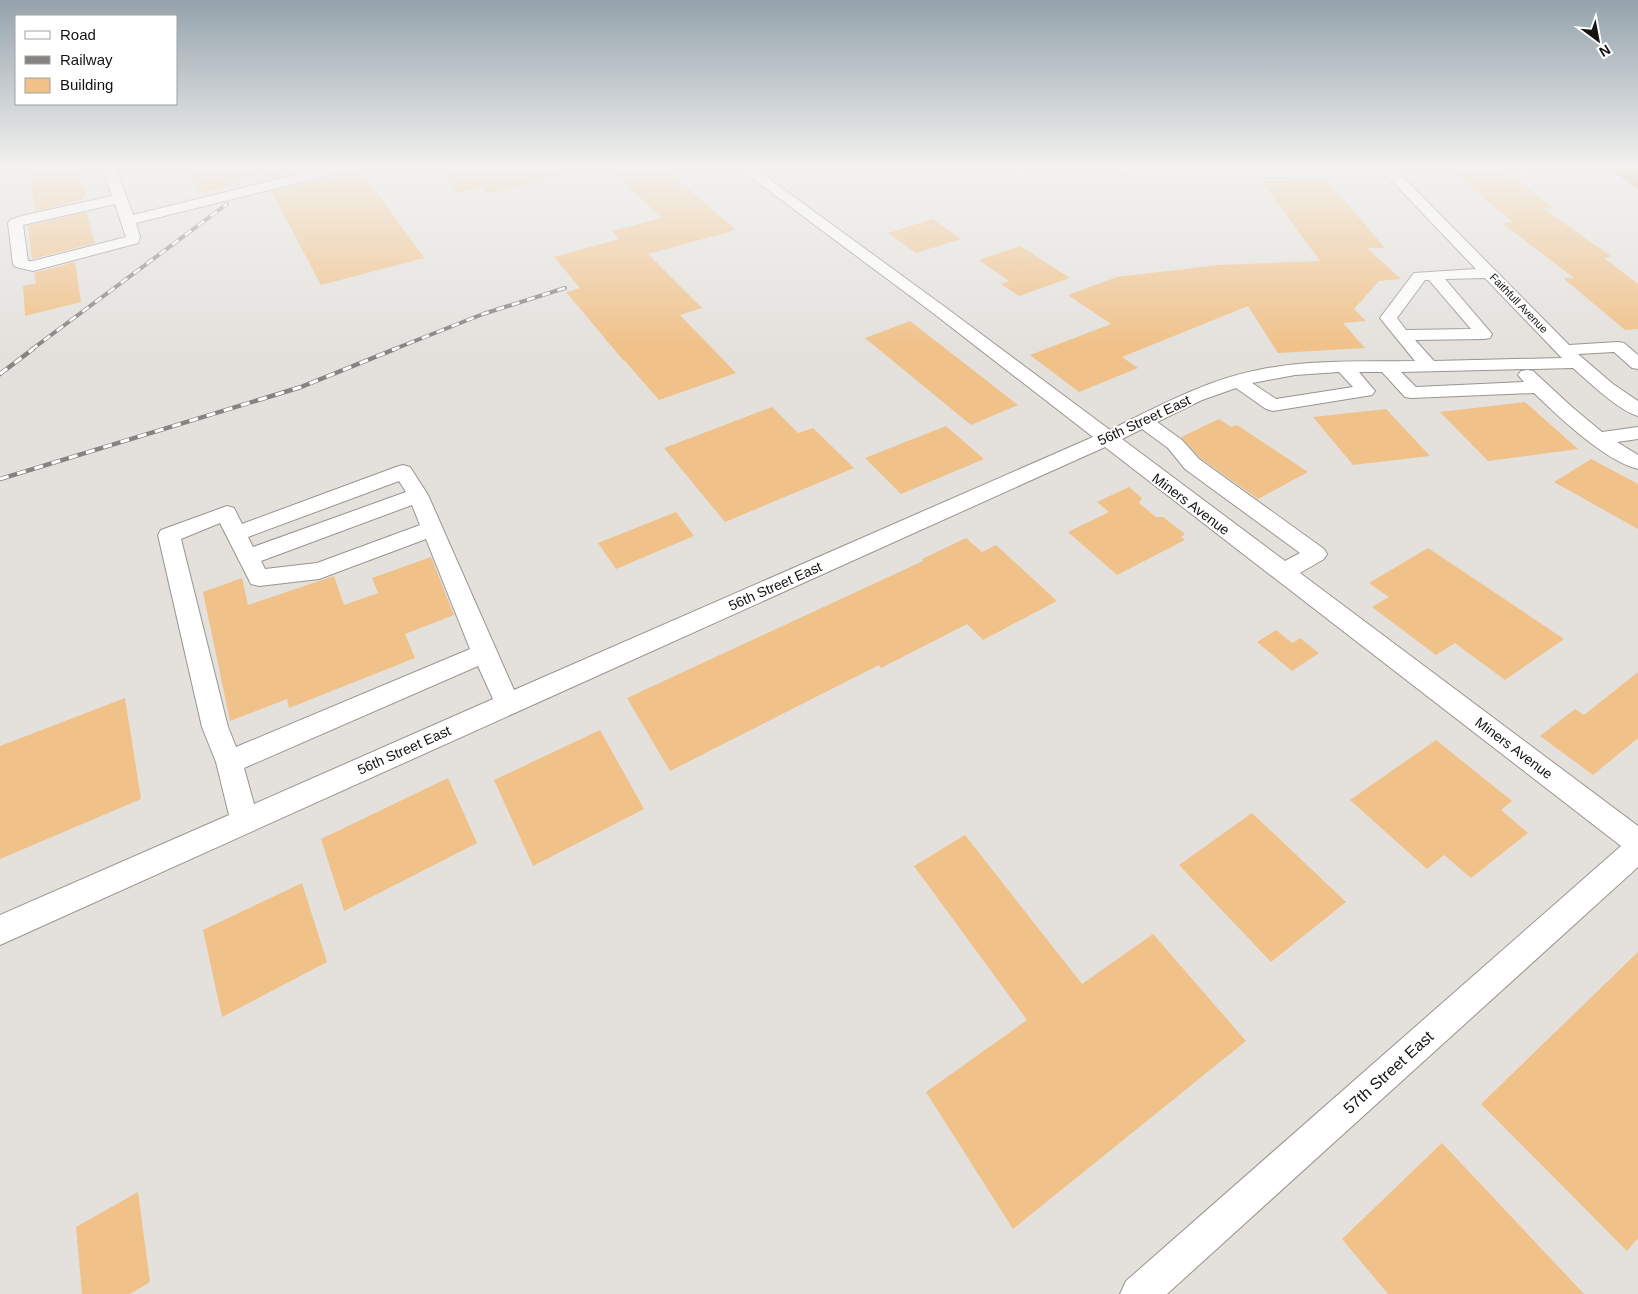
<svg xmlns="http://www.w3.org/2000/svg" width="1638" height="1294" viewBox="0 0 1638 1294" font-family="Arial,sans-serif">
<rect width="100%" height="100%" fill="#e4e1dd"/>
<path fill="#b68a52" d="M1607 167H1638V189Z"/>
<path fill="#f0c188" d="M28 167H78L86 196 82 197 83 200 35 211Z
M188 167H280L286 175 265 180 262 174 230 182 232 186 199 193Z
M464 167H573L574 173 488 194 482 187 457 193 443 176 467 170Z
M606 167H663L736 230 648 254 702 308 680 315 736 373 659 400 624 360H623L566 292 580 288 554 257 619 239 612 231 662 218Z
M1445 167H1493L1504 176H1512L1554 208 1544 209 1612 257 1604 258 1638 284V329L1625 330 1563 278H1574L1502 223 1513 222Z
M361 170 424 258 321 285 271 191Z
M1327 180 1385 248H1367L1401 279 1379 281 1354 309 1366 321 1343 323 1365 348 1278 353 1248 306 1122 357 1138 368 1079 392 1030 355 1111 324 1068 295 1117 277 1219 265 1320 261 1261 181Z
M86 212 95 243 32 259 28 226Z
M933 219 961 239 916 253 888 233Z
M1020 246 1070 278 1019 296 1001 284 1009 281 979 260Z
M75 262 81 302 25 316 23 286 36 283 34 273Z
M910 321 1018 405 971 425 865 338Z
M1525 402 1578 449 1488 461 1440 412Z
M772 407 798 433 813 428 854 468 725 522 664 448Z
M1386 409 1430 456 1353 465 1313 417Z
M1219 419 1231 427 1237 425 1308 472 1258 499 1200 458 1181 437Z
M946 426 984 459 901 494 865 458Z
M1591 459 1638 484V529L1554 482Z
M1129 487 1142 498 1139 503 1156 517H1163L1185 534 1181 537 1185 540 1117 575 1068 532 1109 512 1097 502Z
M676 512 694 536 616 569 598 543Z
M966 538 982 552 996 545 1057 601 983 640 967 624 881 668 879 665 670 771 627 698 923 561 922 559Z
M1428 548 1564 639 1505 680 1455 643 1436 655 1372 607 1389 597 1369 583Z
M431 557 454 615 405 634 415 658 289 708 287 699 230 721 203 592 242 578 248 605 334 576 344 605 378 593 372 578Z
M1276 630 1292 643 1300 638 1319 653 1292 671 1257 642Z
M1638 672V738L1593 775 1540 736 1575 709 1584 715Z
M125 698 141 799 0 859V746Z
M600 730 644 809 533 866 494 780Z
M1436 740 1512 801 1501 810 1528 833 1471 878 1444 855 1427 869 1350 800Z
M448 778 477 843 344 911 321 839Z
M1252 813 1346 902 1271 962 1179 865Z
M965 835 1082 984 1153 934 1246 1041 1013 1229 926 1092 1027 1020 914 866Z
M302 883 327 962 222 1017 203 930Z
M1638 952V1238L1627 1251 1481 1104Z
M1442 1143 1584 1294H1388L1342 1239Z
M138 1192 150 1282 130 1294H82L76 1227Z"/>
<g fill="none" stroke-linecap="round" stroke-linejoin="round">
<g stroke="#989591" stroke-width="2">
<path id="minor" d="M102 167H116L133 215 327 167H351L349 170 136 223 140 237 138 243 33 271 16 267 13 264 8 223 10 220 21 216 112 196ZM115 204 126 237 33 261H28L23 225Z
M737 167H753L945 307 1110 430C1157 407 1206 380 1258 370 1310 359 1363 362 1415 361L1380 318 1414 273 1476 269 1388 177H1151L1133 176 1111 170 1109 167 1151 169H1381L1379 167H1393L1569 345 1618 342 1624 343 1638 355V369L1632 368 1614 352 1578 354 1613 384 1638 401V416C1619 411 1589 382 1573 368L1401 372 1416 387 1524 382 1518 375 1521 371 1527 370 1533 371 1572 407 1602 432 1638 427V439L1617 442 1638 455V469C1605 461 1559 417 1534 393L1411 398 1405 397 1382 372H1359L1375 391 1372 395 1366 396 1273 411 1266 409 1236 388 1202 400 1157 422 1182 440 1199 459 1324 549 1327 554 1324 559 1300 573 1638 826V867L1167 1294H1120L1126 1281 1621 846 1105 447 0 945V915L229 815 216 762 202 727 158 535 161 530 227 506 234 508 242 524 396 467 403 465 410 467 428 495 514 690 1093 437 933 313ZM1485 278 1558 354 1562 358 1434 361 1415 340 1484 339 1490 338 1492 334 1445 279ZM1425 280H1429L1471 329 1406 330 1397 318ZM1339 372 1353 387 1276 399 1252 383 1295 375ZM1142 429 1168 448 1185 469 1300 553 1285 561 1122 439ZM399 481 406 492 253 547 248 537ZM412 505 420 525 317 563 265 569 261 561ZM220 523 251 584 259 586 319 579 426 539 470 649 236 747 228 727 181 539ZM478 666 493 699 254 804 244 768Z"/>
</g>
<use href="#minor" fill="#fff" fill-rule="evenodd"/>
<g stroke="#868381" stroke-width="4">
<path id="rail-far1" d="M31 350 227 204
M392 350 483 314 565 288"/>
</g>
<g stroke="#868381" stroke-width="4.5">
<path id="rail" d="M0 374 33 349
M0 479 301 387 395 349"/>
</g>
<use href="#rail-far1" stroke="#fff" stroke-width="2.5" stroke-dasharray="8" stroke-linecap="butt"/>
<use href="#rail" stroke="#fff" stroke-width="3" stroke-dasharray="9" stroke-linecap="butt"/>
</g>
<linearGradient id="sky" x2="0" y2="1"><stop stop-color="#94a3ac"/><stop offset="0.48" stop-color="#f3f2f0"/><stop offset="1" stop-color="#f3f2f0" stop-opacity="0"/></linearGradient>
<rect width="1638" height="348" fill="url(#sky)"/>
<g text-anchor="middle" stroke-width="4" stroke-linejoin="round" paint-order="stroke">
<g font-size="11" fill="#141312" stroke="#fff">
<text transform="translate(1519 303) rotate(46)" y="4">Faithfull Avenue</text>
</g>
<g font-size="14" fill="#141312" stroke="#fff">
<text transform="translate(1144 420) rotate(-25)" y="5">56th Street East</text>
<text transform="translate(1191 504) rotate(37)" y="5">Miners Avenue</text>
<text transform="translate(775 586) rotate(-24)" y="5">56th Street East</text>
<text transform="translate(1514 748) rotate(37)" y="5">Miners Avenue</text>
<text transform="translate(404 750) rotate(-24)" y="5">56th Street East</text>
</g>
<g font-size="16" fill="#141312" stroke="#fff">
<text transform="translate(1388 1072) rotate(-42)" y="6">57th Street East</text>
</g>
</g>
<rect x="15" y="15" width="162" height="90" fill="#ffffff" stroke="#a1a1a0"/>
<rect x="25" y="31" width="25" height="8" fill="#ffffff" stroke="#a1a1a0"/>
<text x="60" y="40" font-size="15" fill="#141312">Road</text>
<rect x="25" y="56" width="25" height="8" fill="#868381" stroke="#a1a1a0"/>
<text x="60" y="65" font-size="15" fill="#141312">Railway</text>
<rect x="25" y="78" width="25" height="15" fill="#f0c188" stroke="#a1a1a0"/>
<text x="60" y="90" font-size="15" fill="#141312">Building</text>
<g transform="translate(1598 40) rotate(148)" stroke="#ffffff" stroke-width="4" paint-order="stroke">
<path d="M0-4L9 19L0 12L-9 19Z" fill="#141312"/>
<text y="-8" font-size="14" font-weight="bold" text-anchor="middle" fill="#141312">N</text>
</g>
</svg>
